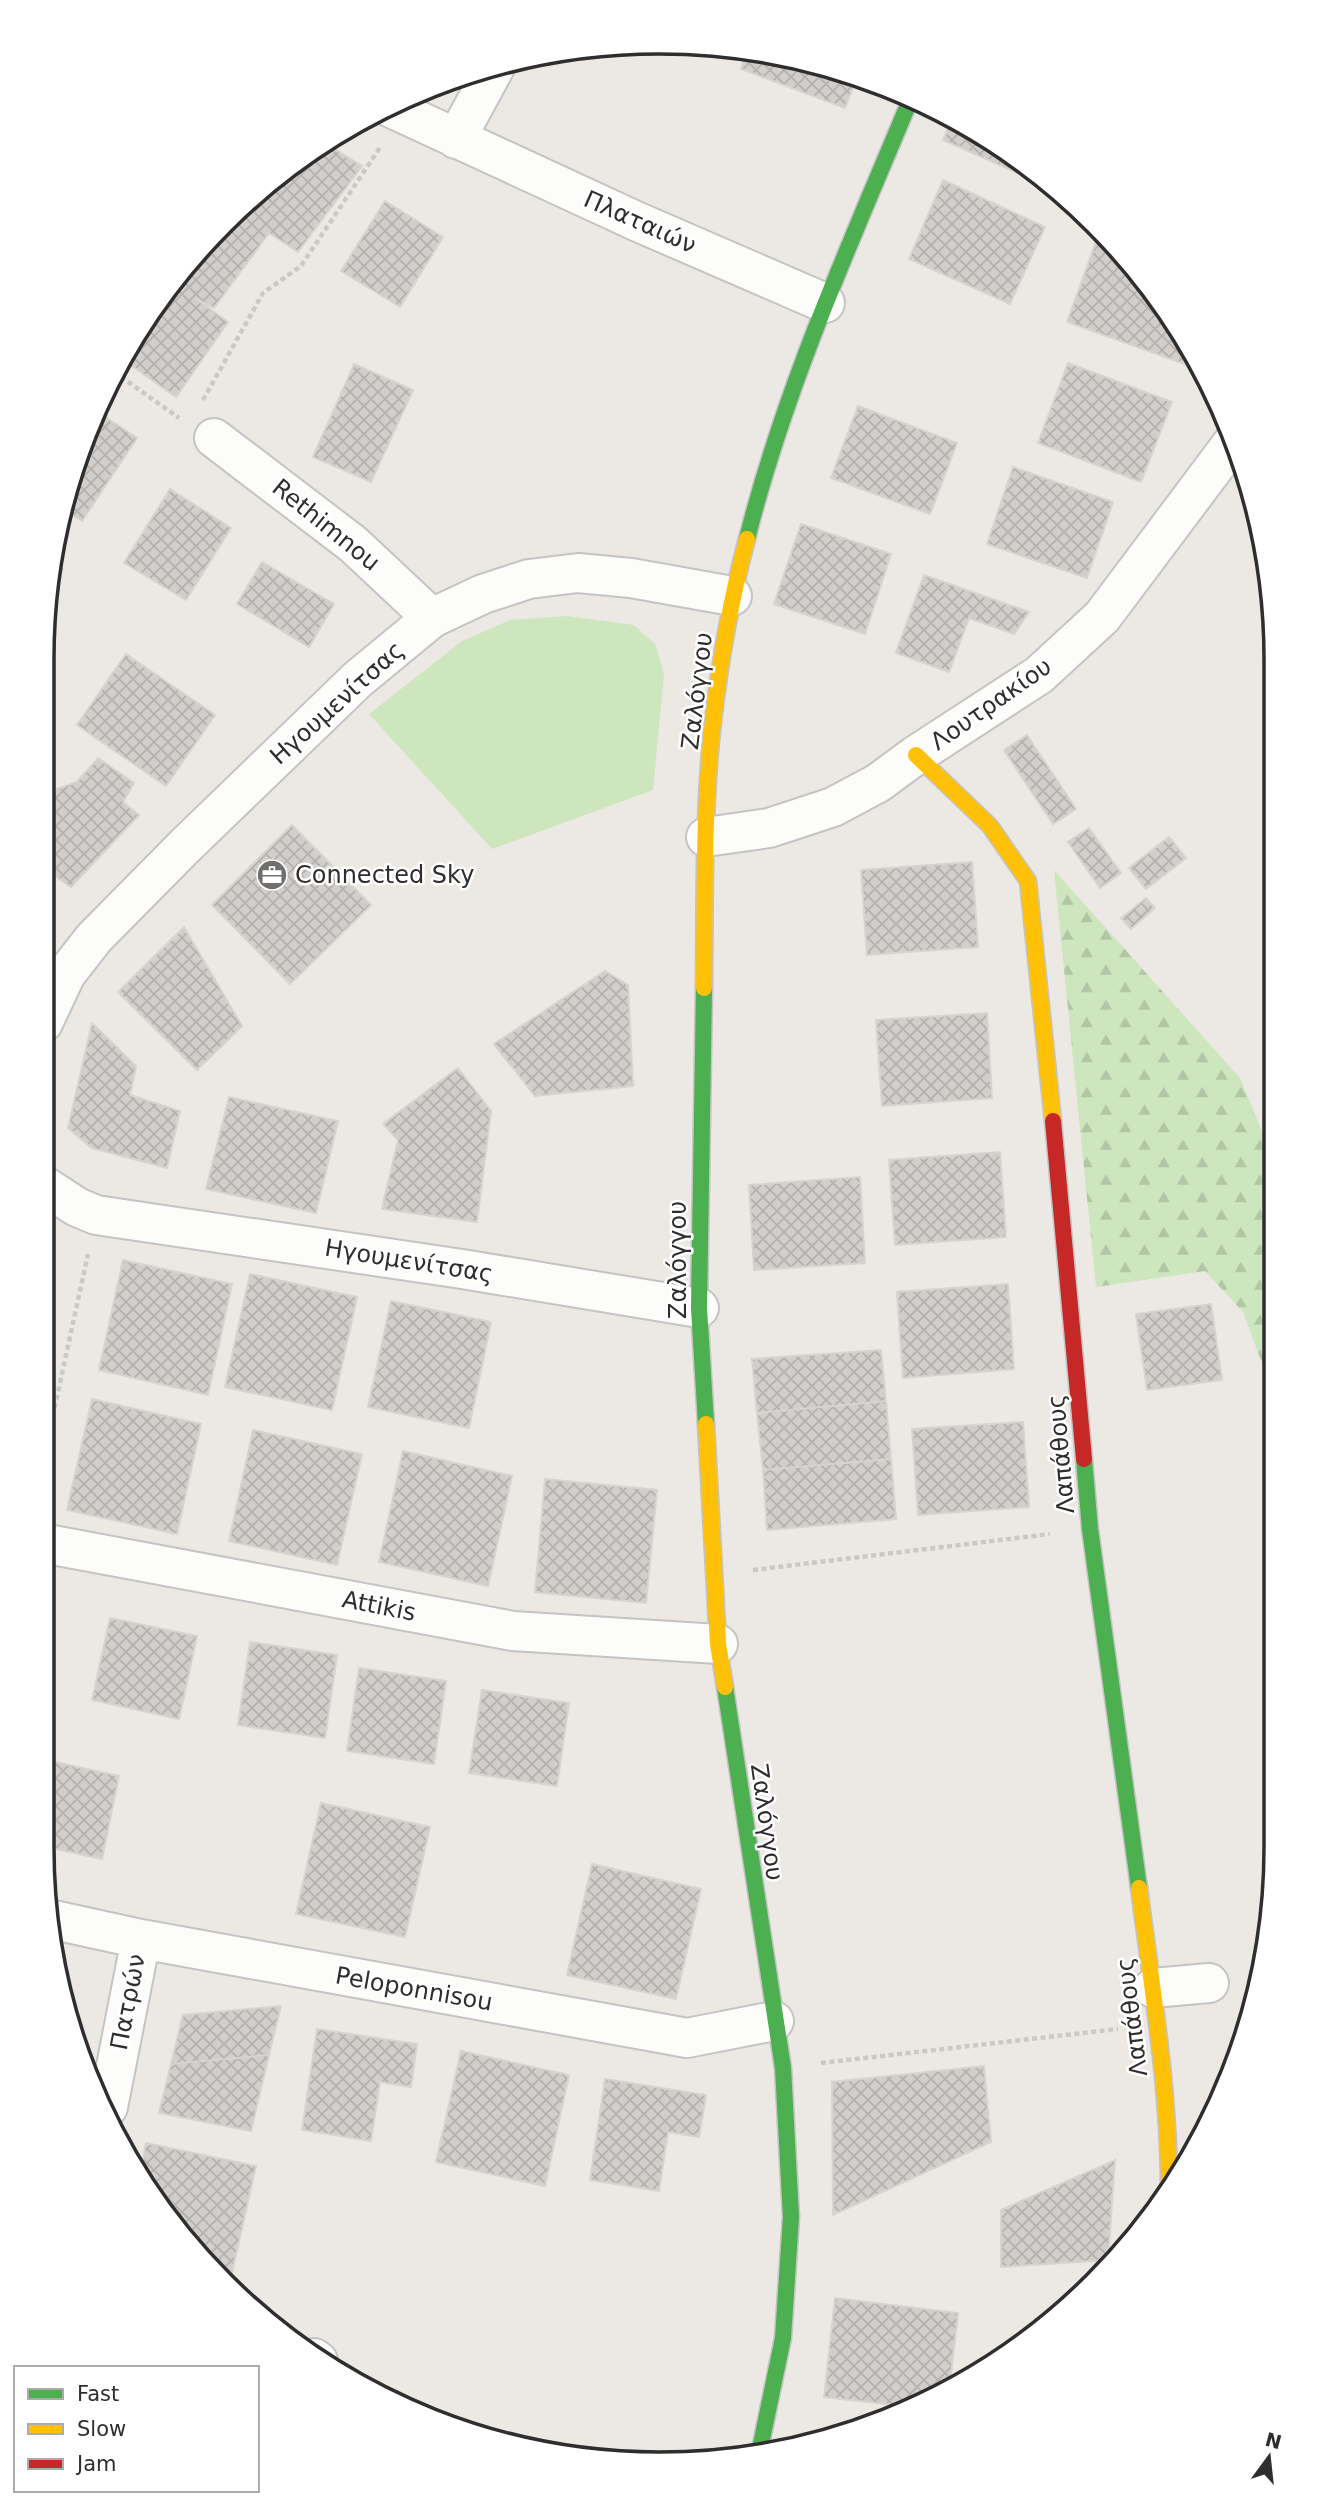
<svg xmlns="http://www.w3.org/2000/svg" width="1318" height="2506" viewBox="0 0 1318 2506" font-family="'DejaVu Sans',sans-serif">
<defs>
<pattern id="forest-firs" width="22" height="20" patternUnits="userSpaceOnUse" patternTransform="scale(1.75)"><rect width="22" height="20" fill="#cee6be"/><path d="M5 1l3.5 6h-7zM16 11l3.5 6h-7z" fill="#b1c6a4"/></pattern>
<pattern id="building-cross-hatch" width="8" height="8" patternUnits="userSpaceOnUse" patternTransform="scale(1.75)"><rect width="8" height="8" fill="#d1cecb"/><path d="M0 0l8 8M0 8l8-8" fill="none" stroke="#b4b1af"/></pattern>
</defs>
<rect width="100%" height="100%" fill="#ece8e4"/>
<path fill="#cee6be" d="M567 616 634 625 656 645 664 675 653 790 492 849 369 714 462 641 510 620Z"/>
<path fill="url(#forest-firs)" d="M1054 870 1240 1078 1272 1155 1273 1393 1243 1312 1205 1271 1096 1287Z"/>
<path fill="url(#building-cross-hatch)" stroke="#d7d4d0" stroke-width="2" d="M748 51 819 63 857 77 845 108 741 69Z
M952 119 1039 177 1038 182 943 140Z
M325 143 362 166 298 252 269 233 214 308 195 298 228 322 176 397 122 359 170 283 252 195Z
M943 180 1045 227 1010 304 909 259Z
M385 201 443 237 400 307 341 271Z
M1096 242 1113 248 1172 316 1201 370 1067 322Z
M1068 363 1172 402 1141 482 1038 443Z
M354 364 413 390 371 482 313 457Z
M858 406 957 443 930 514 831 478Z
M96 411 137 438 82 521 62 508Z
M1013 467 1113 502 1087 578 987 544Z
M170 489 231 528 186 600 124 563Z
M801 524 891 554 865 634 774 604Z
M53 562 63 569 48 591Z
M262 562 334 604 309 647 237 604Z
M924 575 1029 612 1014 634 969 618 949 672 896 653Z
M126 654 215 715 166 786 77 725Z
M1027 735 1076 809 1053 824 1004 750Z
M98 758 134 783 123 802 139 815 71 887 43 868V794L77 782Z
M292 825 371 905 290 984 212 905Z
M1089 828 1121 873 1100 888 1068 842Z
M1169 837 1186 858 1146 889 1129 868Z
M972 862 978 947 867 955 861 870Z
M1146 898 1155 908 1131 929 1121 918Z
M184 927 242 1026 197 1070 118 992Z
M605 971 628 985 633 1086 535 1096 494 1044Z
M987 1013 992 1098 882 1106 876 1020Z
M92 1023 136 1066 130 1095 180 1111 167 1168 92 1148 68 1128Z
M458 1068 491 1111 477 1222 382 1209 398 1140 383 1124Z
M229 1097 338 1121 316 1213 206 1189Z
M1000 1152 1006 1237 895 1245 889 1160Z
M860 1177 865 1263 754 1270 749 1185Z
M123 1260 232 1284 208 1395 99 1370Z
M250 1274 357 1297 332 1410 225 1387Z
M1008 1284 1014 1369 903 1378 897 1292Z
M391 1301 491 1322 469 1428 368 1407Z
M1211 1304 1222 1380 1147 1390 1136 1314Z
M881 1350 886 1401 757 1413 752 1359Z
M92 1399 201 1424 177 1534 67 1510Z
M886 1401 891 1459 763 1470 757 1413Z
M1023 1422 1029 1507 918 1515 912 1429Z
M253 1430 362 1454 337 1565 229 1541Z
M403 1451 512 1476 488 1586 379 1562Z
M891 1459 896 1519 767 1530 763 1470Z
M545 1479 657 1490 646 1603 535 1592Z
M42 1598 53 1601 43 1650H42Z
M110 1618 197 1636 179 1719 92 1700Z
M250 1642 337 1655 325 1738 238 1725Z
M359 1668 446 1681 434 1764 347 1751Z
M482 1690 569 1703 557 1786 469 1773Z
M42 1759 119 1776 102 1859 42 1846Z
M321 1803 430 1827 405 1937 296 1914Z
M592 1864 701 1889 676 1999 567 1975Z
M281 2006 269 2055 171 2064 183 2015Z
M317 2029 417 2044 411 2087 380 2082 371 2141 302 2130Z
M461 2051 569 2075 545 2186 436 2162Z
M269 2055 251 2131 159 2113 171 2064Z
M984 2066 991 2142 833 2215 832 2082Z
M605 2079 706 2095 699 2137 668 2132 659 2191 590 2180Z
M146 2143 256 2166 231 2277 227 2276 170 2223 141 2168Z
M1115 2160 1108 2260 1001 2267V2210Z
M835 2298 958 2313 950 2383 912 2407 824 2397Z"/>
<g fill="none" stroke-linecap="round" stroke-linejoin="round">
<g stroke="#c5c4c5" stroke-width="42">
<path id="street" d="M389 107 638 222 825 303
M456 139 495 67
M214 438 353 544 432 618
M706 837 769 828 833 807 878 783 916 755 1039 675 1102 617 1234 441
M43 1023 66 974 94 938 186 845 358 679 432 618 483 594 529 579 578 573 631 578 732 596
M43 1185 77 1207 96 1215 462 1269 699 1308
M42 1543 513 1631 718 1644
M54 1920 141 1939 687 2038 774 2021
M1153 1988 1209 1983
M108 2107 141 1939
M314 2358 318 2361"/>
</g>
<g stroke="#c5c4c5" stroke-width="19">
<path id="fast" d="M747 539C785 387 851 242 911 98
M704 988 699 1308 706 1424
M1084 1459 1090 1529 1139 1888
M725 1687 783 2068 791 2217 783 2338 760 2449"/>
</g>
<g stroke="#c5c4c5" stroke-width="19">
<path id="slow" d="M916 755 990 826 1028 881 1053 1121
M704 988C705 899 703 809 713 722 720 660 731 599 747 539
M706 1424 718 1644 725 1687
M1139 1888C1152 1988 1169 2088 1169 2189"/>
</g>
<g stroke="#c5c4c5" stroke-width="19">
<path id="jam" d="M1053 1121 1084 1459"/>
</g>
<path stroke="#c9c9c8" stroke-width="4.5" stroke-dasharray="5 3.5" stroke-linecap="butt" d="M114 372 179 418
M203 400 263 293 301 266 381 146
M42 1466 88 1254
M753 1570 1050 1534
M821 2063 1118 2029"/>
<use href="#street" stroke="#fcfcfb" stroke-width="38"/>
<use href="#fast" stroke="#4caf50" stroke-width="16"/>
<use href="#slow" stroke="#ffc107" stroke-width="16"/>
<use href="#jam" stroke="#c62828" stroke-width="16"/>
</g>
<defs>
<g id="office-disc" transform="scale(1.575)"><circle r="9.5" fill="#706f6e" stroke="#fff"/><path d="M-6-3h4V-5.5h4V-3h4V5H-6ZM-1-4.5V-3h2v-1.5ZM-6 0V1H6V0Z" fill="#fff"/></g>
</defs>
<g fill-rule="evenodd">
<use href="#office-disc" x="272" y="875"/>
</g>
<g text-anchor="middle" stroke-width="5" stroke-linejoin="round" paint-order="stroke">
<g font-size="24" fill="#2e2e2e" stroke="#fff">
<text transform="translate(640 222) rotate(24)" y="8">Πλαταιών</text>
<text transform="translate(326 525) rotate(39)" y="8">Rethimnou</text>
<text transform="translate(697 691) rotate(-83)" y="8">Ζαλόγγου</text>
<text transform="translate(337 703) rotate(-42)" y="8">Ηγουμενίτσας</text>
<text transform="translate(991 704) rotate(-35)" y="8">Λουτρακίου</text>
<text transform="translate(678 1260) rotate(-90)" y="8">Ζαλόγγου</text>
<text transform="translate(409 1261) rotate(9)" y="8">Ηγουμενίτσας</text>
<text transform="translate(1061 1454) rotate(-95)" y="8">Λαπάθους</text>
<text transform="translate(379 1606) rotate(11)" y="8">Attikis</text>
<text transform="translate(767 1822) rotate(82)" y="8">Ζαλόγγου</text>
<text transform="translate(414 1989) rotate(10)" y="8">Peloponnisou</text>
<text transform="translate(128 2002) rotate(-79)" y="8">Πατρών</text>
<text transform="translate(1132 2017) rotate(-97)" y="8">Λαπάθους</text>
</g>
<g font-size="24" fill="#2e2e2e" stroke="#fff" text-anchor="start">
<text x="295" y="883">Connected Sky</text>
</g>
</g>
<path d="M0 0H1318V2506H0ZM659 54H659A605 605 0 0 1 1264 659V1847A605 605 0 0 1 659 2452H659A605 605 0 0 1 54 1847V659A605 605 0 0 1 659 54Z" fill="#fff" fill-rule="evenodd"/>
<path fill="none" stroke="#2e2e2e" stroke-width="3.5" d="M659 54H659A605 605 0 0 1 1264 659V1847A605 605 0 0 1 659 2452H659A605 605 0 0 1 54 1847V659A605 605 0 0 1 659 54Z"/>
<rect x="14" y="2366" width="245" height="126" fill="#ffffff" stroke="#ababab" stroke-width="2"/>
<rect x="28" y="2389" width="35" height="10" fill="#4caf50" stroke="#ababab" stroke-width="2"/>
<text x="77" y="2401" font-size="21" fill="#2e2e2e">Fast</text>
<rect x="28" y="2424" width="35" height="10" fill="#ffc107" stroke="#ababab" stroke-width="2"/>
<text x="77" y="2436" font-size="21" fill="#2e2e2e">Slow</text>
<rect x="28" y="2459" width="35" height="10" fill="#c62828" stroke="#ababab" stroke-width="2"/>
<text x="77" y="2471" font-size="21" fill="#2e2e2e">Jam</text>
<g transform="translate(1269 2457) rotate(15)" stroke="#ffffff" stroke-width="5" paint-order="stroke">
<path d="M0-5L12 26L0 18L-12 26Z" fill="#2e2e2e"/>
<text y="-10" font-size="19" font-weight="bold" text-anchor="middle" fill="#2e2e2e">N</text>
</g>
</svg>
